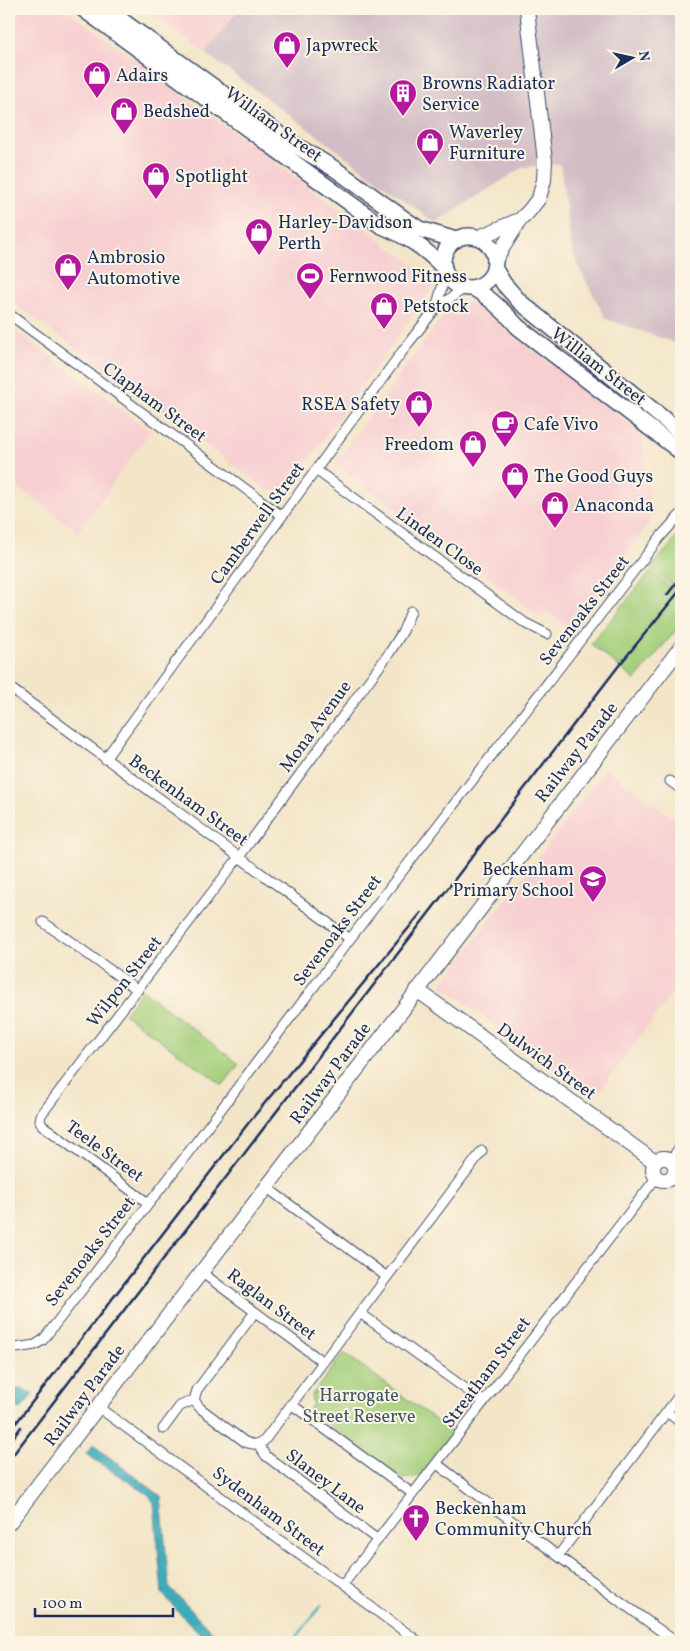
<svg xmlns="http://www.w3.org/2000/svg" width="690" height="1651" viewBox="0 0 690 1651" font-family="Vollkorn,serif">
<rect width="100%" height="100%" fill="#fcf5e5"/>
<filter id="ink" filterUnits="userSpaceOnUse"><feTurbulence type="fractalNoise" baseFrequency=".02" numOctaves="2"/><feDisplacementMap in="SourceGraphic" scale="10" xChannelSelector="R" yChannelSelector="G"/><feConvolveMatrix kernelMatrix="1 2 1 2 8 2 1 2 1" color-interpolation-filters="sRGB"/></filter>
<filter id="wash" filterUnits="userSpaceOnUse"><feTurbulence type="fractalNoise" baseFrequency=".0096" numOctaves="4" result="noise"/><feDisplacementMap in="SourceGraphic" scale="20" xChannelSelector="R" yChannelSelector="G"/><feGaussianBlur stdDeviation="1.12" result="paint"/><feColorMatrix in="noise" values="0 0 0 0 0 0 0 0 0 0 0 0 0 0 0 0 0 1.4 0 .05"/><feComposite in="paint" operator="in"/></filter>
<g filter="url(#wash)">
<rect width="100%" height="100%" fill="#f3e5c8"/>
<path fill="#f7cfd2" d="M9 9H66L437 282 287 489 269 491 9 299Z
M146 9H239L205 53Z
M453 302H471L642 434 652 519 571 630 549 613 542 618 335 463Z
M9 326 150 431 78 532 9 480Z
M606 769 681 824V981L594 1099 441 985Z"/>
<path fill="#d2bdc6" d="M239 9H681V345L606 319 578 266 571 244 560 164 523 167 436 223 205 53Z"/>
<path fill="#a5cf7b" stroke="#607f6c" d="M681 532V593L651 568Z
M651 571 681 597V624L635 680 591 644Z
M142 990 239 1064 223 1085 124 1014Z
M344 1353 452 1432 420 1476 402 1479 309 1410 313 1404 311 1396Z"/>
<path fill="#3dacba" stroke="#2c6e8c" d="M20 1389 33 1394 21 1409 9 1404V1390Z
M93 1445 161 1496 169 1587 222 1642H209L179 1613 162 1593 154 1503 149 1495 86 1454Z"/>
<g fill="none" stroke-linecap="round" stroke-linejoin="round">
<path stroke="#3dacba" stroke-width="2.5" d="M293 1642 321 1605"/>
</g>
</g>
<g filter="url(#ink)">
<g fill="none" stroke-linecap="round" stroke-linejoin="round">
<g stroke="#3b4a6e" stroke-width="11">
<path id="street" d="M436 308 446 273
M9 314 282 516
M316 470 525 623 547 634
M9 687 350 939
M105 759 407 345 436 308 465 288
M670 781 681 789
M43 922 138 990
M671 1160 681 1145
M266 1187 387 1277 482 1151
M148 1203 42 1125 40 1121 41 1115 239 857 390 652 403 631 411 611
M201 1272 323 1362
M255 1312 197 1390 194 1400 200 1408 245 1442C253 1445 257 1445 264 1441L387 1277
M360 1313 484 1402
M9 1349 35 1345 43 1340 175 1170 350 939 661 536 681 514
M291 1404 413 1494
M98 1407 419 1642
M667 1412 681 1423
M163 1429 180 1406 194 1400
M258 1444 266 1456 378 1540
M437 1464 558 1556 676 1642
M558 1556 681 1393
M342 1586 656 1178"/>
</g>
<g stroke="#3b4a6e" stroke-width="16">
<path id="secondary" d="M477 238 519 220
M495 260 520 220 529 211 539 198 544 180 545 161 527 9
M417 990 655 1162
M653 1169a11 11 0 1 1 22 0a11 11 0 1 1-22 0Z
M9 1523 681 647"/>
</g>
<g stroke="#3b4a6e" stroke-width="18">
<path id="primary" d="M83 9 380 225C406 236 424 247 444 268
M106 9 290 142 335 169 406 220 419 229 456 240
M443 262a26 26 0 1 1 52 0a26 26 0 1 1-52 0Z
M494 268 504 284 520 302 681 433
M473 288C491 298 504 311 518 327L681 452"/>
</g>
<use href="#street" stroke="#fff" stroke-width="9"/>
<use href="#secondary" stroke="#fff" stroke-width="14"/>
<use href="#primary" stroke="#fff" stroke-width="15"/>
<path stroke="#1b2f5e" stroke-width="2.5" d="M667 595 681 577
M9 1432 250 1121 421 913
M9 1443 21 1427
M9 1460 617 668 681 589"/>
</g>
</g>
<defs>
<g id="shop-pin" transform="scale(1.4375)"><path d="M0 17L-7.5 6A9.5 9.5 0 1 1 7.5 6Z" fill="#b5179e" stroke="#fcf5e5"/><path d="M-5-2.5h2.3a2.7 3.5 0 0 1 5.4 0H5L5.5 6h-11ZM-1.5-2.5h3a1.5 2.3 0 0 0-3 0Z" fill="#fff"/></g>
<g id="building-pin" transform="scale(1.4375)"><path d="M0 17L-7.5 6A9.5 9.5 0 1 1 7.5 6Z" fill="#b5179e" stroke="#fcf5e5"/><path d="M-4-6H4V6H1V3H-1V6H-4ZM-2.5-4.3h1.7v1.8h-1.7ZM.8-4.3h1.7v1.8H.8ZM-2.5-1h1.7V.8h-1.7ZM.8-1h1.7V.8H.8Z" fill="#fff"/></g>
<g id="stadium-pin" transform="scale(1.4375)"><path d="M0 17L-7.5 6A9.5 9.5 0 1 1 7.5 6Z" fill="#b5179e" stroke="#fcf5e5"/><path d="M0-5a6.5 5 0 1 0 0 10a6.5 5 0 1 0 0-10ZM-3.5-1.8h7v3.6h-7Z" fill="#fff"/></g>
<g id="cafe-pin" transform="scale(1.4375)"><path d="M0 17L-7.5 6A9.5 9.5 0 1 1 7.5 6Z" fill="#b5179e" stroke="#fcf5e5"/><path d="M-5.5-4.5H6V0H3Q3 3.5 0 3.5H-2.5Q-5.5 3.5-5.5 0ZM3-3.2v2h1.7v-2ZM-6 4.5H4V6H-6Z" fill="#fff"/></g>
<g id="school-pin" transform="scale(1.4375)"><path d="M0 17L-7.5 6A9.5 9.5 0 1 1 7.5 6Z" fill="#b5179e" stroke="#fcf5e5"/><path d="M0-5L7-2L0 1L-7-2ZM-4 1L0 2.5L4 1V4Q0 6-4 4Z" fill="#fff"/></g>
<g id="church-pin" transform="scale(1.4375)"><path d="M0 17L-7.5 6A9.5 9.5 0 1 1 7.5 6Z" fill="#b5179e" stroke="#fcf5e5"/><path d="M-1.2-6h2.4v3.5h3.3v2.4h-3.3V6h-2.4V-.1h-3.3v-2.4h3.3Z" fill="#fff"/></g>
</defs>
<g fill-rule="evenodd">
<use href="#shop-pin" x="287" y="45"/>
<use href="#shop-pin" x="97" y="75"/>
<use href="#building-pin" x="403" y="93"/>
<use href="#shop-pin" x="124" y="111"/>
<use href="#shop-pin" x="430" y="142"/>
<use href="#shop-pin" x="156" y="176"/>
<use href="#shop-pin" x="259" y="232"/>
<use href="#shop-pin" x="68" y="267"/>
<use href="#stadium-pin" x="310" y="276"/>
<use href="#shop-pin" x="384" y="306"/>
<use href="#shop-pin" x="419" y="404"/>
<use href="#cafe-pin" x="505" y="424"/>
<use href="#shop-pin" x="473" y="444"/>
<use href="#shop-pin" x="515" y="476"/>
<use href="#shop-pin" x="555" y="505"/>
<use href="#school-pin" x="593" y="879"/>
<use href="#church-pin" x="416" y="1518"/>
</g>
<g text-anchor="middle" stroke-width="4" stroke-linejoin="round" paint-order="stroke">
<g font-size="18" fill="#1b2f5e" stroke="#fcf5e5" text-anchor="start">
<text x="306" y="51">Japwreck</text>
<text x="116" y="81">Adairs</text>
<text x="422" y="89">Browns Radiator<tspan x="422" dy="21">Service</tspan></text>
<text x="143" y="117">Bedshed</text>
<text x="449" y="138">Waverley<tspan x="449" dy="21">Furniture</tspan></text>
<text x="175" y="182">Spotlight</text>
<text x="278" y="228">Harley-Davidson<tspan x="278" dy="21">Perth</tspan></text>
<text x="87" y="263">Ambrosio<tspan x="87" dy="21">Automotive</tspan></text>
<text x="329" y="282">Fernwood Fitness</text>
<text x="403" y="312">Petstock</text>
<text x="400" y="410" text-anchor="end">RSEA Safety</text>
<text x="524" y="430">Cafe Vivo</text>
<text x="454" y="450" text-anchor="end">Freedom</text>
<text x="534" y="482">The Good Guys</text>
<text x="574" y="511">Anaconda</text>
<text x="574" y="875" text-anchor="end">Beckenham<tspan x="574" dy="21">Primary School</tspan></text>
<text x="435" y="1514">Beckenham<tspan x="435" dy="21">Community Church</tspan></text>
</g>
<g font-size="18" fill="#1b2f5e" stroke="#fcf5e5">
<text transform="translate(274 124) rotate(36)" y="6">William Street</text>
<text transform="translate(599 366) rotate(38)" y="6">William Street</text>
<text transform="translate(155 402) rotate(36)" y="6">Clapham Street</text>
<text transform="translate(257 523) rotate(-54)" y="6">Camberwell Street</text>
<text transform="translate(440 541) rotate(36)" y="6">Linden Close</text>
<text transform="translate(584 610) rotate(-52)" y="6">Sevenoaks Street</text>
<text transform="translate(315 726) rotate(-54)" y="6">Mona Avenue</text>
<text transform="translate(576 752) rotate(-52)" y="6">Railway Parade</text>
<text transform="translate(189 800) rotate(36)" y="6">Beckenham Street</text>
<text transform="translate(337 930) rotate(-53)" y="6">Sevenoaks Street</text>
<text transform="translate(124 981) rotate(-52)" y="6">Wilpon Street</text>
<text transform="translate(547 1061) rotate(36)" y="6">Dulwich Street</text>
<text transform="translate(330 1073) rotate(-53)" y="6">Railway Parade</text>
<text transform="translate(105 1151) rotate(36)" y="6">Teele Street</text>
<text transform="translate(90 1251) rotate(-52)" y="6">Sevenoaks Street</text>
<text transform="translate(272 1304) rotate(37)" y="6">Raglan Street</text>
<text transform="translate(486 1372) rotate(-53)" y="6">Streatham Street</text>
<text transform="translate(84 1395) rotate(-53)" y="6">Railway Parade</text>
<text transform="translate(326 1481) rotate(37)" y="6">Slaney Lane</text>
<text transform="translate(269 1511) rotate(37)" y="6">Sydenham Street</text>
</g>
<g font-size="18" fill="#3e5765" stroke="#fcf5e5">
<text x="359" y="1401">Harrogate<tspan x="359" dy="21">Street Reserve</tspan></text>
</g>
</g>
<rect width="690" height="1651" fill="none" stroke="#fcf5e5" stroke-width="30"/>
<g transform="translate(632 58) rotate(81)" stroke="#fcf5e5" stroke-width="4" paint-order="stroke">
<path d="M0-4L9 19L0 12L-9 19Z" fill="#1b2f5e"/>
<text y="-8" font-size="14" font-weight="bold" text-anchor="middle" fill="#1b2f5e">N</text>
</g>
<path d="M35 1608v8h138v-8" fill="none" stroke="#1b2f5e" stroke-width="2.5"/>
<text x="42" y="1608" font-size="15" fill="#1b2f5e" stroke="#fcf5e5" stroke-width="4" paint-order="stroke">100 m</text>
</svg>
